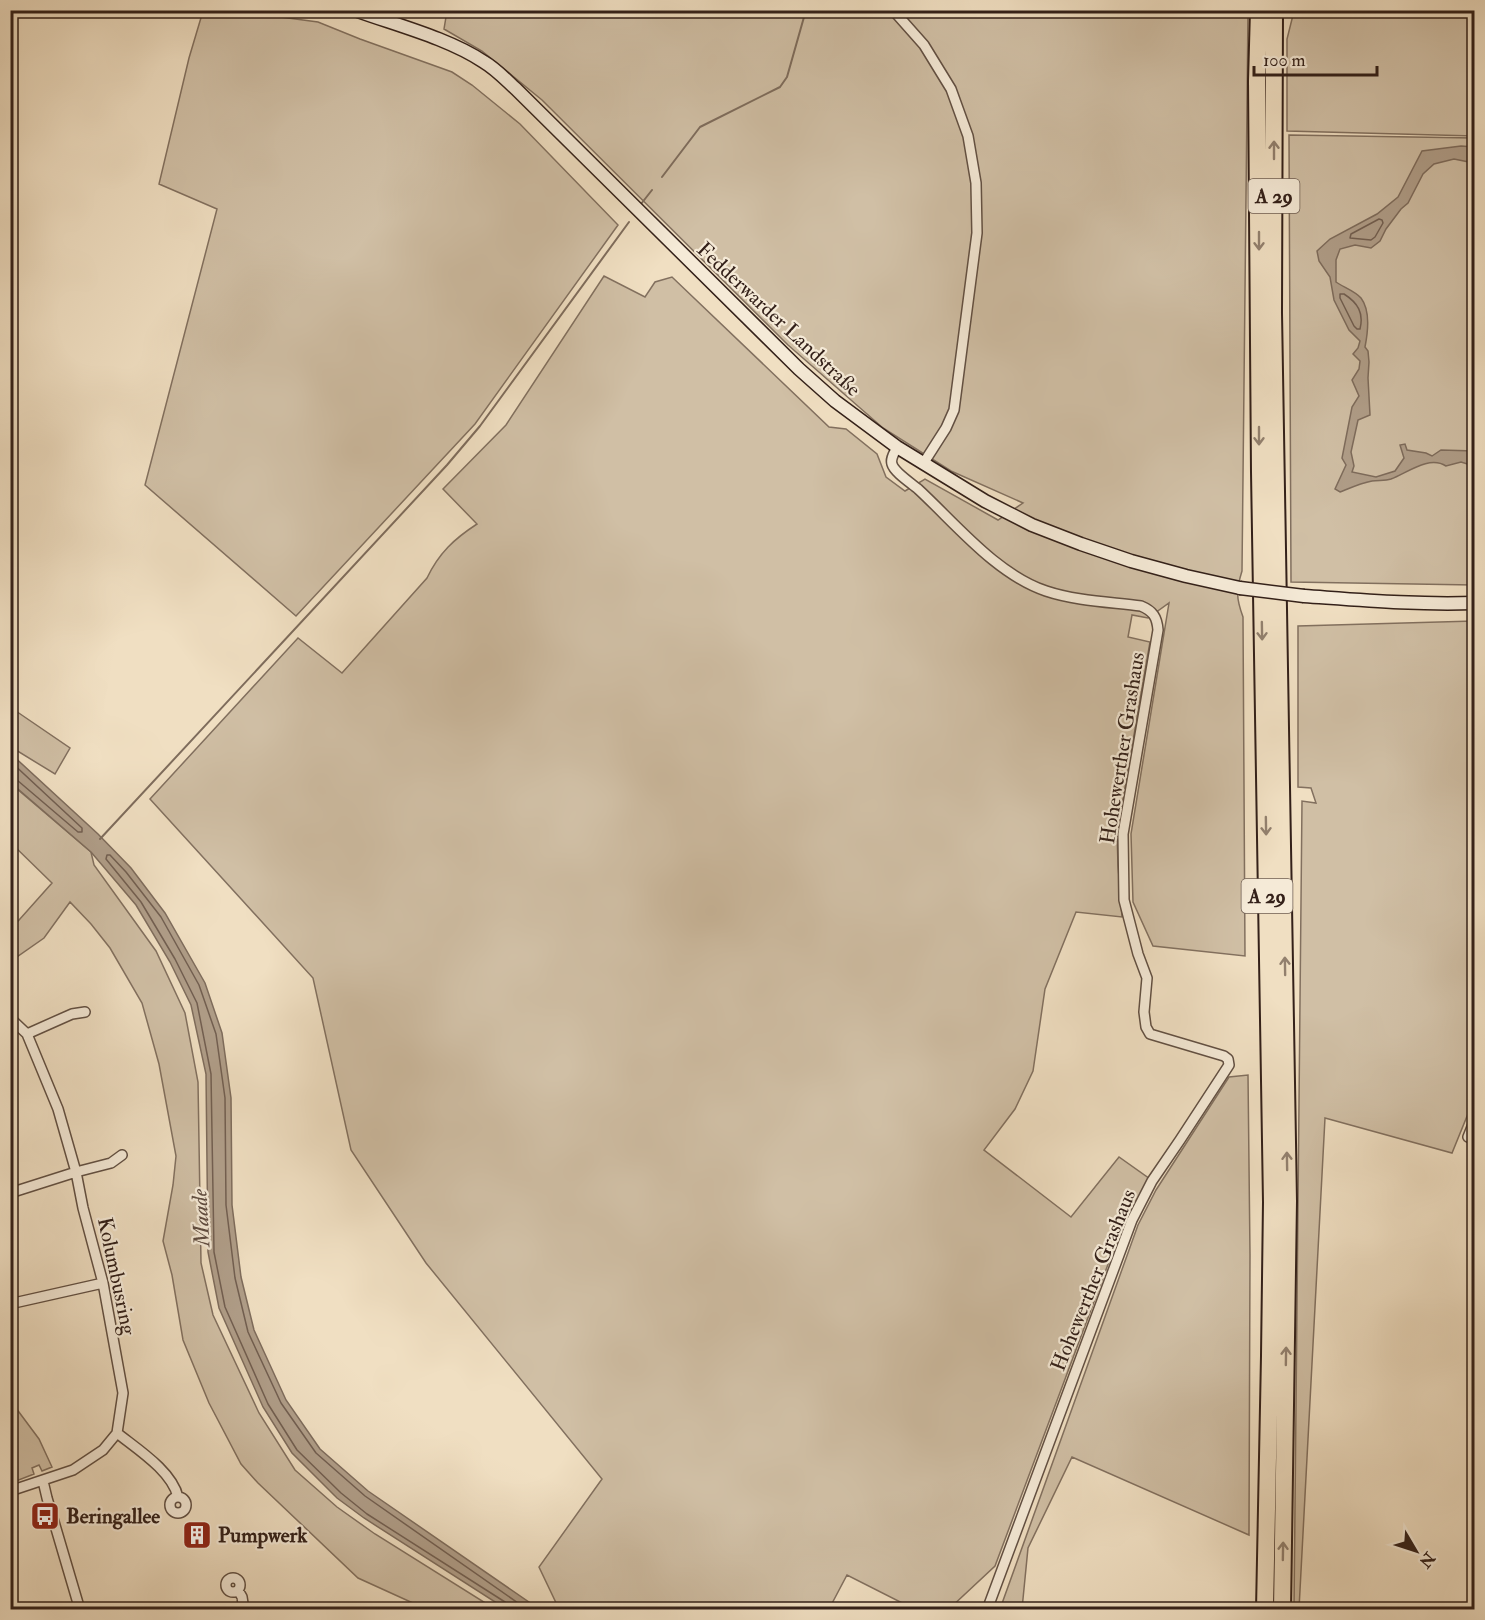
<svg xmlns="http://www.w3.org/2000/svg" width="1485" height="1620" viewBox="0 0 1485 1620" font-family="'IM FELL Double Pica',serif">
<rect width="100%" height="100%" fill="#f0dfc2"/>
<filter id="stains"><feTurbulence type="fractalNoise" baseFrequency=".00333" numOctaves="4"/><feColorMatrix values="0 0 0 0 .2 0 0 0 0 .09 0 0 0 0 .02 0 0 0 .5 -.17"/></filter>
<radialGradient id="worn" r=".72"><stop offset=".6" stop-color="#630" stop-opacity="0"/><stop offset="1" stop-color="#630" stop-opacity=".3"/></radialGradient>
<path fill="#d0bfa5" stroke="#82705f" stroke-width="1.5" d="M203 11H236L318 22 360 39 452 72 472 85 520 124 618 225 475 424 296 616 145 485 217 209 159 184 189 58Z
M447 11H1248L1242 571C1236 590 1236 598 1243 617L1245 956 1153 946 1133 902 1131 834 1169 603 1148 618 1132 615 1128 637 1150 642 1117 834 1118 865 1122 917 1076 912 1045 989 1033 1071 1015 1109 984 1150 1071 1217 1119 1157 1150 1179 1122 1227 995 1566 949 1609H914L847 1575 829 1609H559L539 1567 602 1479 426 1263 351 1150 313 978 150 799 298 638 342 673 427 578C439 553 454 539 477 524L443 489 506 425 604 276 645 297 655 282 672 277 829 427 846 429 877 454 886 477 905 491 925 479 998 520 1023 503 951 471 883 428 788 345 542 100 482 51 444 29Z
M1294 11H1474V136L1287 131V39Z
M1289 135 1474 138V585L1291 582Z
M1474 621V1099L1452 1153 1325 1118 1299 1609H1294L1302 801 1316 803 1311 788 1298 787V626Z
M10 707 70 748 55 774 11 747Z
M10 783 91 852 94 865 156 951 185 1013 198 1082 201 1263 213 1315 259 1413 295 1470 337 1507 375 1534 495 1609H426L358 1578 258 1483 241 1464 209 1403 183 1340 172 1275 163 1241 173 1185 176 1156 159 1064 142 1003 110 948 91 924 70 902 44 938 11 961V929L52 883 11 843Z
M1248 1075 1250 1255 1249 1535 1072 1457 1028 1548 1022 1609H1000L1138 1225 1156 1190 1229 1077Z
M10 1400 39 1439 52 1467 42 1471 39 1465 32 1468 34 1474 11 1483Z"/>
<path fill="#b09e89" stroke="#7e6c5c" stroke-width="1.5" d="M1461 146 1474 147V163L1454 159 1434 164 1423 174 1408 203 1401 209 1386 229 1380 241 1371 248 1355 245 1340 249 1336 260V282C1343 287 1355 291 1361 298 1371 311 1368 332 1365 347L1368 351 1369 362 1368 378 1370 415 1358 420 1351 452 1354 466 1352 472 1376 477 1395 471 1404 458 1400 445 1405 444 1407 450 1426 453 1432 456 1441 450 1474 451V466L1461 462 1446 466C1429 455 1407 473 1391 479 1385 481 1379 480 1372 481 1361 483 1350 488 1340 492L1335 489 1346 465 1342 458 1352 407 1359 396 1352 380 1359 369 1360 361 1353 354 1358 348 1360 341 1349 330 1334 300 1330 277 1319 261 1317 251 1330 239 1377 214 1398 197 1422 151Z
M10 753 98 834 131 868 165 913 205 983 222 1033 231 1098 232 1205 241 1277 254 1330 286 1400 320 1449 368 1491 539 1609H506L364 1518 337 1498 292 1453 263 1407 219 1308 208 1252 206 1074 191 1005 170 962 136 905 91 852 11 783Z"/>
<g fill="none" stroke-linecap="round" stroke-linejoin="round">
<path stroke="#725f51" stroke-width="1.5" d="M1379 219 1382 220 1383 223 1375 237 1371 240 1350 238 1351 234Z
M1340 294H1344C1358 303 1364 313 1360 329H1357L1354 326 1340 298Z
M10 761 82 828V832H78L17 780 10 779
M508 1610V1605L505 1602 367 1514 341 1493 297 1450 268 1404 225 1307 214 1252 211 1074 197 1003 175 959 141 902 106 859 107 855H110L126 872 161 917 199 985 216 1034 225 1098 226 1205 235 1278 248 1332 281 1403 316 1453 365 1496 528 1610"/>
<path stroke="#7e6c5c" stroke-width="2" d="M662 177 700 127 780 87 787 77 806 10
M641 204 652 190
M100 839 447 465 480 426 629 222"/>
<g stroke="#625043" stroke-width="12">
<path id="street" d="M893 10 924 45 951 89 968 136 976 183 977 233 954 410 946 428 923 464
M897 447C895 452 890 458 892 464 894 472 911 483 918 489 956 524 996 574 1046 591 1076 601 1110 602 1141 606 1153 611 1157 617 1158 630L1123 834 1124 900 1138 954 1147 978 1144 1012 1146 1027 1150 1034 1224 1056 1228 1059 1229 1065 1180 1140 1152 1181 1132 1220 987 1610
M10 1018 27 1034 58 1109 76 1172 83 1208 103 1283 123 1393 117 1433 103 1450 73 1470 10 1491
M27 1034 72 1014 85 1012
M1474 1122 1468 1137 1474 1139
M10 1193 76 1172 111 1163 122 1155
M10 1299 14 1303 103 1283
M117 1433C137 1449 172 1471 178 1497
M43 1481 47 1498 80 1610
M170 1505a8 8 0 1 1 16 0a8 8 0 1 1-16 0Z
M226 1585a7 7 0 1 1 14 0a7 7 0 1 1-14 0Z
M238 1590 242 1597 244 1610"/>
</g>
<g stroke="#332019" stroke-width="15">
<path id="secondary" d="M355 10C396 25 448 38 484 62 496 69 506 80 516 89L799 369 835 401 897 447 985 501 1032 525 1081 544 1131 561 1186 576 1240 588
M1304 596C1361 600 1417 605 1474 603"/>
</g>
<g stroke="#332019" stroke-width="20">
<path id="highway" d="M1259 10 1257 81 1260 472 1272 1202 1270 1356 1265 1610
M1274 10 1273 313 1288 1201 1282 1610"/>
</g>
<use href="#street" stroke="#f5ead7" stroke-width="9"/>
<use href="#secondary" stroke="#f5ead7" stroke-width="12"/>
<use href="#highway" stroke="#f0dfc2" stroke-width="16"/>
<g stroke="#332019" stroke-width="15" stroke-linecap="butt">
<path id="secondary-bridge" d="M1240 588 1304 596"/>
</g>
<use href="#secondary-bridge" stroke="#f5ead7" stroke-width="12"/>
</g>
<defs><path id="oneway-shaft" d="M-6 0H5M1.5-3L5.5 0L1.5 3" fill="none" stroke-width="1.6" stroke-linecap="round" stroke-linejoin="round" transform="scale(1.5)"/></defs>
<g stroke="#92806e">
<use href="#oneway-shaft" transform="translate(1274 150) rotate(-90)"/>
<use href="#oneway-shaft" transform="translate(1259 241) rotate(90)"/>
<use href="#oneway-shaft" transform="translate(1259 436) rotate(90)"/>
<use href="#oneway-shaft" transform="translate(1262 631) rotate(89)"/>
<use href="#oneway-shaft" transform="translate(1266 826) rotate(89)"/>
<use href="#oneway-shaft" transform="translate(1285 966) rotate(-91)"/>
<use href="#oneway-shaft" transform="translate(1287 1161) rotate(-91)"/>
<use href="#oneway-shaft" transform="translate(1286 1356) rotate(-89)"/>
<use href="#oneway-shaft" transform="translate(1283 1551) rotate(-89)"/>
</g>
<defs>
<g id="bus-square" transform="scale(1.5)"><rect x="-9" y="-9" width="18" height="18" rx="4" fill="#8f2418" stroke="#f5ead7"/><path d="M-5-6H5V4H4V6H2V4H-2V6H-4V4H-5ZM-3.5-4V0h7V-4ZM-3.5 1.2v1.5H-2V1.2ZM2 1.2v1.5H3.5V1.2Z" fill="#fff"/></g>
<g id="building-square" transform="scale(1.5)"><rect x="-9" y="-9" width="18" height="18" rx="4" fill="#8f2418" stroke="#f5ead7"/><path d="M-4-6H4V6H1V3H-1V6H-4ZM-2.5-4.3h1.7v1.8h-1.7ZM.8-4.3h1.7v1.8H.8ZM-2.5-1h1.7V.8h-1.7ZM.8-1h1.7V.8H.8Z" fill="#fff"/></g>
</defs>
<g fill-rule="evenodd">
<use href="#bus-square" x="45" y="1516"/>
<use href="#building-square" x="197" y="1535"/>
</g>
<g text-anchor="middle" stroke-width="4.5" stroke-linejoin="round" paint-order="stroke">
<g fill="#f5ead7" stroke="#6d5d52" stroke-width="1.5">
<rect x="1248.5" y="179" width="51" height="34" rx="4.5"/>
<rect x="1241.5" y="879" width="51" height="34" rx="4.5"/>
</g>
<g font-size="20" font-weight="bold" fill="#332019">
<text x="1274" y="203">A 29</text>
<text x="1267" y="903">A 29</text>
</g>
<g font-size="21" fill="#332019" stroke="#f5ead7">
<text transform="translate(779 319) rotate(43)" y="7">Fedderwarder Landstraße</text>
<text transform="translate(1122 748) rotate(-81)" y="7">Hohewerther Grashaus</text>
<text transform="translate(117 1276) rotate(78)" y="7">Kolumbusring</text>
<text transform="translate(1093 1280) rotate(-68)" y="7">Hohewerther Grashaus</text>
</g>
<g font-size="21" font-weight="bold" fill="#332019" stroke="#f5ead7" text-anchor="start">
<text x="66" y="1523">Beringallee</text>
<text x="218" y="1542">Pumpwerk</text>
</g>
<g font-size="22" font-style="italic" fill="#5f4c40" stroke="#f5ead7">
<text transform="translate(200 1218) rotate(-93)" y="8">Maade</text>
</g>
</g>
<rect width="1485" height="1620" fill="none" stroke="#f0dfc2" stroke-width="36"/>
<rect x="12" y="12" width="1461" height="1596" fill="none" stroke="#332019" stroke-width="3"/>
<rect x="18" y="18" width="1449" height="1584" fill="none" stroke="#332019" stroke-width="1.5"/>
<g transform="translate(1416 1551) rotate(129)" stroke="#f5ead7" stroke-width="4.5" paint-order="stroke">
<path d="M0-4.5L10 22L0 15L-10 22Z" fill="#332019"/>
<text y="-9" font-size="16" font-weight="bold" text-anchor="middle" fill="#332019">N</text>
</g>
<path d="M1254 66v9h123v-9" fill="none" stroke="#332019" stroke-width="3"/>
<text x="1263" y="66" font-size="18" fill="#332019" stroke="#f5ead7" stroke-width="4.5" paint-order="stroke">100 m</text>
<rect width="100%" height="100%" filter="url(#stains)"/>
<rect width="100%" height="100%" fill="url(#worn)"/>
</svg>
